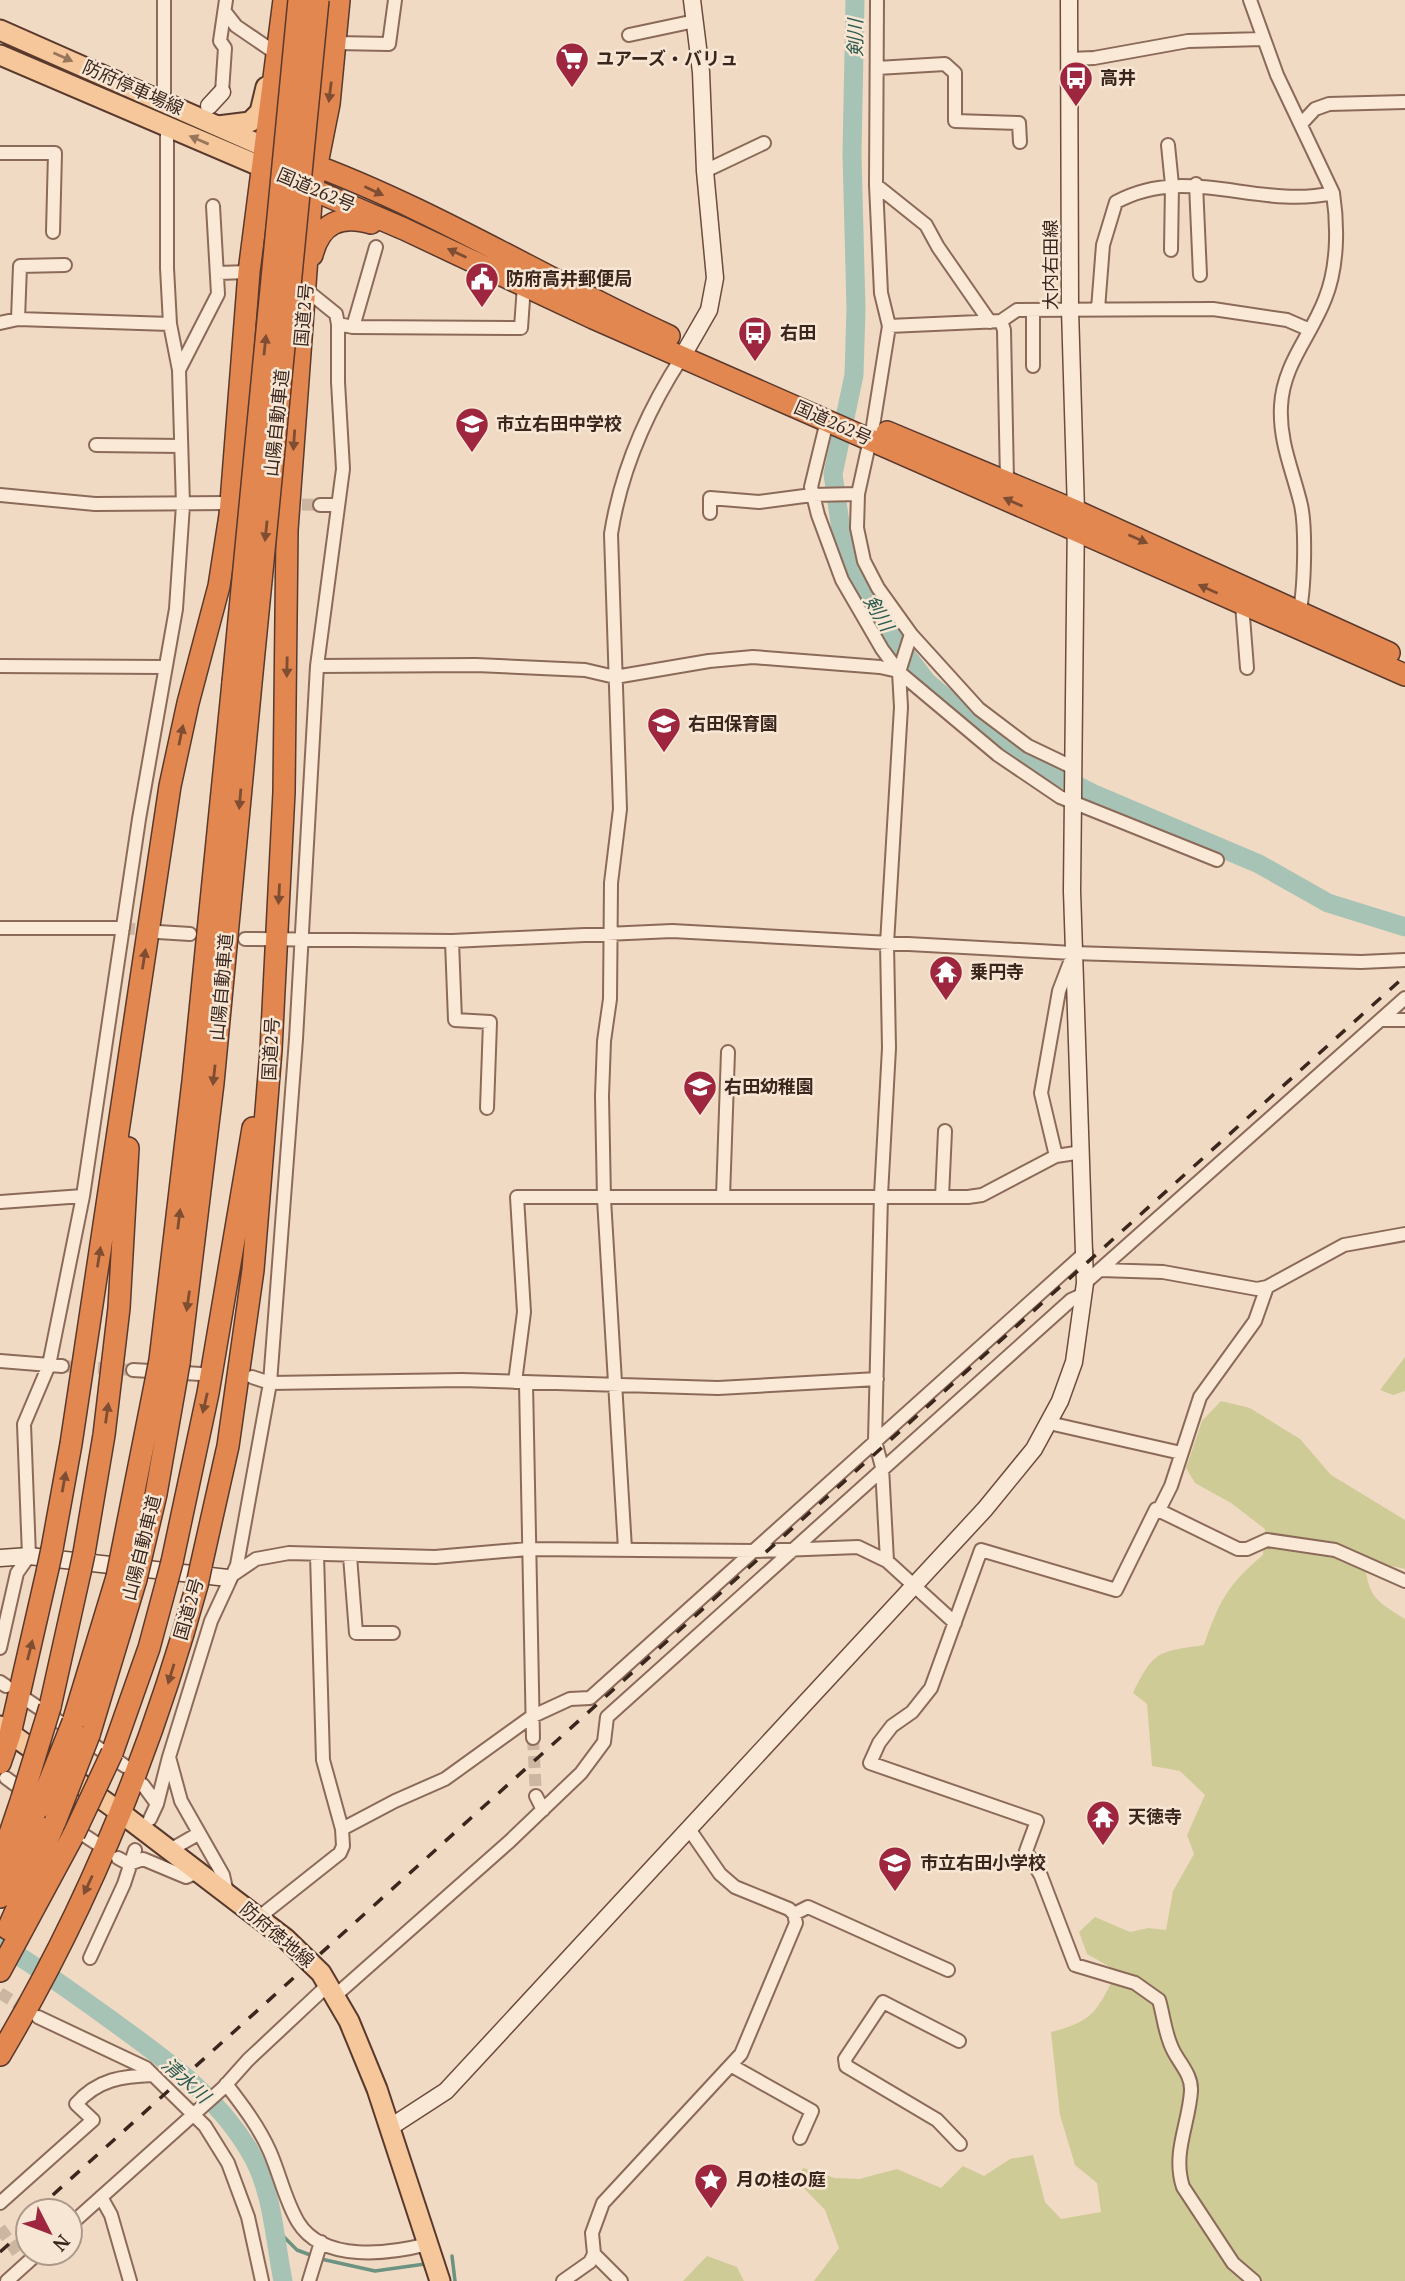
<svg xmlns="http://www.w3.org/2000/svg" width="1405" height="2281" viewBox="0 0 1405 2281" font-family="'PT Serif','Noto Sans JP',serif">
<rect width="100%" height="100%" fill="#f0dac3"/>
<path fill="#cfcb96" d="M1405 1357V1391L1393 1395 1380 1390Z
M1221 1401 1250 1408 1300 1439 1331 1475 1405 1520V1569L1365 1560C1367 1595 1375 1601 1405 1619V2281H814L839 2248 825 2210 796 2180 803 2168 835 2178 859 2179 897 2169 941 2188 963 2166 984 2176 1010 2159 1033 2155 1045 2202 1061 2219 1101 2212 1097 2183 1075 2165 1060 2115 1051 2032C1095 2021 1098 2009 1117 1971L1087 1954 1079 1932 1095 1917 1130 1932 1148 1928 1166 1930 1173 1891 1194 1854 1187 1835 1205 1795 1180 1771 1152 1766 1147 1704 1133 1693C1154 1650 1158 1652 1204 1645 1219 1602 1227 1585 1263 1555L1265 1529 1231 1503 1195 1483 1186 1468 1202 1421Z
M707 2256 737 2267 744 2281H683Z"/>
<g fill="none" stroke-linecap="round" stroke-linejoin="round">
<path stroke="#6c9281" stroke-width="3.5" d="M273 2226 297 2250 313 2256
M452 2256 455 2281
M321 2259 375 2271 425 2264"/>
<path stroke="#a6c3b5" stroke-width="19" d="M855 0 852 154 856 309 854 375 833 474 844 551 884 626 927 682 1012 753 1094 794 1259 864 1328 903 1405 927
M0 1944C39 1968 74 1993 111 2020 165 2059 223 2099 255 2161 273 2197 275 2242 283 2281"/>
<path stroke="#ccb6a2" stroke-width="12" stroke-dasharray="12 6" stroke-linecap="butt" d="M284 504 320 505
M123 928 154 931
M62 1366 133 1370
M533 1738 536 1796
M0 1993 29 2011
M0 2228 20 2256"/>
<g stroke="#8c6a59" stroke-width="16">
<path id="street" d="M877 0 876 185 881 293 889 326 873 426 858 494 857 528 864 561 878 588 911 634 979 709 1028 746 1074 768
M1250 0 1277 75 1333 193C1338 226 1338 267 1325 299 1311 336 1283 364 1281 406 1279 442 1293 471 1301 505 1306 528 1305 595 1298 617
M225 12 236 26 277 54
M629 35 695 21
M336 43 389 44 395 0
M1069 59 1094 58 1188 41 1263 39
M877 68 945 64 955 73V121L1019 123 1020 142
M222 92 225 48 220 41 226 0
M164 101V0
M1301 124 1315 109 1329 104 1405 102
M1168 145 1172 185 1171 250
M0 153H55L53 232
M705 171 764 143
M1196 184 1200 275
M876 185 926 225 938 247 990 322
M217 273 249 272
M1098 309 1103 245 1116 202C1188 163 1257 210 1333 193
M18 319 20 266 65 265
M1001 321 1004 330 1007 481
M0 323 18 319 170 324
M338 324 353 327 521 328 524 285
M889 326 1001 321 1017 310 1213 309 1287 320 1310 330
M353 327 376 247
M1033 366V310
M179 370 218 294 213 206
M827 421 811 487 818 515 842 580 882 649 899 672 998 755 1060 797 1217 860
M96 445 181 446
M0 495 95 504 228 503
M320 505H338
M710 513V498L759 502 812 495 858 494
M1242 604 1247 668
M0 666 164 667
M317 666 476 665 585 670 615 677 709 661 753 657 880 667 898 671
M0 928H123
M158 932 190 934
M245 939 452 941 672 931 1073 953 1361 962 1405 960
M452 941 455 1020 490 1022 487 1108
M1383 1020H1405
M1056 1156 1041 1093 1059 991 1072 957
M723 1197 728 1052
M942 1197 945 1131
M0 1202 83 1196
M1100 1270 1163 1272 1257 1289 1267 1287
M1085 1283 1405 998
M0 1361 62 1366
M133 1370 201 1374
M252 1377 270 1383 462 1380 718 1388 877 1379
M515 1382 524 1312 517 1197H968L982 1195 1056 1156 1082 1152
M526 1383 533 1738
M1049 1423 1181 1453
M1159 1510 1171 1486 1200 1397 1255 1321 1267 1287 1344 1245 1405 1234
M625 1549 604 1199 602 1096 604 1041 610 999 611 883 620 809 611 534C621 470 647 411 682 357
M350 1556 356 1633H393
M887 1561 882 1467 875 1441 881 1195 889 1048 887 944 901 707 899 672 911 634
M234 1574 256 1559 289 1553 435 1557 528 1549 755 1551 858 1547 887 1561 955 1623
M0 1648 17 1573 29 1556 24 1424 49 1365 83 1196 139 819 176 609 183 505 179 370 170 324 167 268V126
M0 1682 6 1686
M27 1700 125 1766
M6 1778 28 1794
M143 1785 157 1804
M536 1796 543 1810
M150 1819 157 1804 169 1757
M73 1828 96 1843
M342 1829 395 1801 445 1779 531 1717 570 1699 590 1698 1086 1252
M170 1850 198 1834
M118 1858 129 1864 143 1859 186 1877 198 1872
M227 1893 223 1875 181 1801 169 1757 211 1621 237 1565 270 1383 296 1039 317 666 343 469 338 382V324L336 314 305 289
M794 1914 808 1907 948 1970
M258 1918 340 1853 343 1846 342 1829 323 1760 317 1555
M90 1958 124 1884 135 1850
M336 1995 510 1841 581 1773 604 1742 607 1717 1071 1300 1084 1294
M38 2017 146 2068 205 2126 228 2163 248 2217 262 2281
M959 2041 883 2002 845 2059 846 2066 937 2120 960 2144
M732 2066 812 2111 800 2138
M226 2084C243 2106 259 2127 270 2152 280 2175 285 2200 298 2222 323 2263 389 2254 428 2244
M101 2197 111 2215 130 2281
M0 2203 93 2120 76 2104C98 2079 123 2076 153 2075
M70 2225 223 2088 248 2060 329 1984
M594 2254 621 2281
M7 2281 38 2253
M309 2281 321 2242
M563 2281 590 2262 594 2254 592 2233 603 2203 741 2054 796 1923 794 1914 789 1909 735 1887 720 1874 689 1829
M1254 2281 1233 2263 1183 2187C1172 2153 1189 2124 1191 2091 1192 2076 1181 2065 1174 2052 1165 2036 1164 2017 1159 2000L1135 1983 1075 1965 1041 1876 1026 1851 1037 1821 870 1763 879 1743 892 1726 912 1712 931 1688 981 1550 1116 1590 1156 1509 1238 1549H1247L1267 1540 1335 1550 1405 1581"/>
</g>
<g stroke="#6e4b3c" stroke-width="19">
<path id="secondary" d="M209 106 222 92
M682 357 709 310 715 278 705 171 701 72 692 0
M0 1558 29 1556 228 1578
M389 2128 446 2091 985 1509 1034 1449 1060 1401 1074 1362 1085 1283 1072 891 1076 511 1070 309 1069 0"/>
</g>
<g stroke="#59392d" stroke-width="23">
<path id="primary" d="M0 30 265 147
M0 55 262 167
M218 126 250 122 260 112 266 87
M0 1726 121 1813 286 1939 321 1973 349 2021 377 2089 440 2281"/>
</g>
<g stroke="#59392d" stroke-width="24">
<path id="highway" d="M303 161C430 207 546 280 669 336
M302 185 404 229 593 318 1405 675
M312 255C320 223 341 214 371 223
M887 432 1076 511 1389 653
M160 1360 193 1081 233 682
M179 1363 213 1083 251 683
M52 1549 71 1444 170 786 188 703 219 586 230 515 249 272 284 0
M84 1553 104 1435 119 1308 128 1148
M172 1562 208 1393 253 1128
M201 1566 228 1446 253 1270 271 1050 284 792 287 530 312 189 329 104 339 0
M50 1707 80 1572
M73 1722 117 1577
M89 1735 136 1579
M112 1753 149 1648 167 1581
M0 1763 10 1734 48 1568
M0 1863 22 1798
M0 1897 39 1808
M8 1929 55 1822
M0 1971 74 1834
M0 2055C87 1909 152 1749 197 1585"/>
</g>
<use href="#street" stroke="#fae9d7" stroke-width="12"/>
<use href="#secondary" stroke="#fae9d7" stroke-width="16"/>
<use href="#primary" stroke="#f5c79a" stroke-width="19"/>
<use href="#highway" stroke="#e38750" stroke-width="21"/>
<path stroke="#3b261e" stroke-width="3.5" stroke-dasharray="12 12" stroke-linecap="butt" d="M35 2211 1405 976
M0 2252 28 2227"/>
<g stroke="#59392d" stroke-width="24" stroke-linecap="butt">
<path id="highway-bridge" d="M233 682 299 0
M251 683 318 0
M48 1568 52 1549
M80 1572 84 1553
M117 1577 160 1360
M136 1579 156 1494 179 1363
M167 1581 172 1562
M197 1585 201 1566
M22 1798 50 1707
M39 1808 73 1722
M55 1822 89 1735
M74 1834 112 1753"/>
</g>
<use href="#highway-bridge" stroke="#e38750" stroke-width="21"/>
</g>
<defs><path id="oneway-solid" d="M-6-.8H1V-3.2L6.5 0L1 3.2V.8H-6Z" transform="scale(1.75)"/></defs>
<g fill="#98765c">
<use href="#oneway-solid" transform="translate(63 57) rotate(24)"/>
<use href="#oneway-solid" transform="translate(199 140) rotate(-157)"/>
</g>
<g fill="#7e4d32">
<use href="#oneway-solid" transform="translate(330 92) rotate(97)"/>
<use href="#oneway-solid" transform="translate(374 191) rotate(25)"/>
<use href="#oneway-solid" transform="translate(457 253) rotate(-155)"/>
<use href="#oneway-solid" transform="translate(265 345) rotate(-84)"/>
<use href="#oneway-solid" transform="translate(294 440) rotate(94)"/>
<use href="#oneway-solid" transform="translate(1013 502) rotate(-156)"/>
<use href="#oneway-solid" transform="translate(266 531) rotate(96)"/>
<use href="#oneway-solid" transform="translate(1138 539) rotate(24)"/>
<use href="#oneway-solid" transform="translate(1208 589) rotate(-156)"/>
<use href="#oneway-solid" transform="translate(287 667) rotate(91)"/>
<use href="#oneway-solid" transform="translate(181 735) rotate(-78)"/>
<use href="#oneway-solid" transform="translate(240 799) rotate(95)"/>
<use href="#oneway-solid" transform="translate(279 894) rotate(93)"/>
<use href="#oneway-solid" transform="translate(144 959) rotate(-81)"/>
<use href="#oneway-solid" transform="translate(214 1075) rotate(96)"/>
<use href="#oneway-solid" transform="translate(179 1219) rotate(-83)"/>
<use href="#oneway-solid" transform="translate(99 1257) rotate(-81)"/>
<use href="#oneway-solid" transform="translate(188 1301) rotate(98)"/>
<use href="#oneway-solid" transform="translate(205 1403) rotate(103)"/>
<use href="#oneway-solid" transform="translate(107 1413) rotate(-82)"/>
<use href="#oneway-solid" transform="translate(64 1482) rotate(-80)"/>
<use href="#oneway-solid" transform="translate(30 1650) rotate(-76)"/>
<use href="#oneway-solid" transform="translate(171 1674) rotate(107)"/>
<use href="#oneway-solid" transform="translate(88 1885) rotate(115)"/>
</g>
<defs>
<g id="supermarket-pin" transform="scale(1.75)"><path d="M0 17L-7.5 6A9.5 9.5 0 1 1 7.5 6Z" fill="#9e263e" stroke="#f7e6d3"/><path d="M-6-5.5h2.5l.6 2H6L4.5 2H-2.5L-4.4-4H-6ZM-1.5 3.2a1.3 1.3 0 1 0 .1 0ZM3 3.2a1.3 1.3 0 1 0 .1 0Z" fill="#fff"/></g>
<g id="bus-pin" transform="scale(1.75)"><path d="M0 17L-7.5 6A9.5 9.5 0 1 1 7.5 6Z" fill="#9e263e" stroke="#f7e6d3"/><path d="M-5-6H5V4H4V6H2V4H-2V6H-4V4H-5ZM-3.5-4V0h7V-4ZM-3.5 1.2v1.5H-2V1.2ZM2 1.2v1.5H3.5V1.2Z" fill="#fff"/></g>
<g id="civic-pin" transform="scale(1.75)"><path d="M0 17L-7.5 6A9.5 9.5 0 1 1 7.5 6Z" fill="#9e263e" stroke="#f7e6d3"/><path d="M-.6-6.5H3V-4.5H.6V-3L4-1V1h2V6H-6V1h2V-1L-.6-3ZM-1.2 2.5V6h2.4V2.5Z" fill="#fff"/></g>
<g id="school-pin" transform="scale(1.75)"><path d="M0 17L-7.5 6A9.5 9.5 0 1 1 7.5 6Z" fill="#9e263e" stroke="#f7e6d3"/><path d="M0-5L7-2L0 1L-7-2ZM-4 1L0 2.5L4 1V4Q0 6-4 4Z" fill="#fff"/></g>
<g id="temple-pin" transform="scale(1.75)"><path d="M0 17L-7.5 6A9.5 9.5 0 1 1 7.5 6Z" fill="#9e263e" stroke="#f7e6d3"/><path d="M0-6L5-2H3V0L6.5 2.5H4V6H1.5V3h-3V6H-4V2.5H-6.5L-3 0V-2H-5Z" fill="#fff"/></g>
<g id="sight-pin" transform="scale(1.75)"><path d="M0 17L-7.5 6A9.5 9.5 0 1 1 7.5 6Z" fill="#9e263e" stroke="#f7e6d3"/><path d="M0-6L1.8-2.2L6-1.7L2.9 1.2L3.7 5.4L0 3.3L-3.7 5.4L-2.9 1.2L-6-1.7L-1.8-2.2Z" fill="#fff"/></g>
</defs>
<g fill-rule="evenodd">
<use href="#supermarket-pin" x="572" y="59"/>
<use href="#bus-pin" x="1076" y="78"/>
<use href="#civic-pin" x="482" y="279"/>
<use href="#bus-pin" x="755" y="333"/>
<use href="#school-pin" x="472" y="424"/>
<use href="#school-pin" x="664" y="724"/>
<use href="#temple-pin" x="946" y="972"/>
<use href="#school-pin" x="700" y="1087"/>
<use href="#temple-pin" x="1103" y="1817"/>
<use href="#school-pin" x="895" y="1863"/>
<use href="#sight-pin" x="711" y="2180"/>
</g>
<g text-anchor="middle" stroke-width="5" stroke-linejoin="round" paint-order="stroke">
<g font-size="18" font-weight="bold" fill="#3b261e" stroke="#f7e6d3" text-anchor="start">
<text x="596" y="65">ユアーズ・バリュ</text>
<text x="1100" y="84">高井</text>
<text x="506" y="285">防府高井郵便局</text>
<text x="780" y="339">右田</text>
<text x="496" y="430">市立右田中学校</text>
<text x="688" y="730">右田保育園</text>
<text x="970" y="978">乗円寺</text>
<text x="724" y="1093">右田幼稚園</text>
<text x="1128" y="1823">天徳寺</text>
<text x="920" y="1869">市立右田小学校</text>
<text x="736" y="2186">月の桂の庭</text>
</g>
<g font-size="18" fill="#3b261e" stroke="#f7e6d3">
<text transform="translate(133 88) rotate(24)" y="6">防府停車場線</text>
<text transform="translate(316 190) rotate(23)" y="6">国道262号</text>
<text transform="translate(1051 265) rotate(-90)" y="6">大内右田線</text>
<text transform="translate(304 315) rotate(-85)" y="6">国道2号</text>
<text transform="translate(277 423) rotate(-84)" y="6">山陽自動車道</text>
<text transform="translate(833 423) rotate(24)" y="6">国道262号</text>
<text transform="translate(222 987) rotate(-85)" y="6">山陽自動車道</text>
<text transform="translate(271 1049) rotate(-87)" y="6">国道2号</text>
<text transform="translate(142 1548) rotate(-76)" y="6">山陽自動車道</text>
<text transform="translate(189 1609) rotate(-74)" y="6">国道2号</text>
<text transform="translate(277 1935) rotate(40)" y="6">防府徳地線</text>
</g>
<g font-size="19" font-style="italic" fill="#2c5b4f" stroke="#f7e6d3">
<text transform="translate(855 38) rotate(-90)" y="7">剣川</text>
<text transform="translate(879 613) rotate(59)" y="7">剣川</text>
<text transform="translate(186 2080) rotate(42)" y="7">清水川</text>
</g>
</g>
<g transform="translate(49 2232) rotate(132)"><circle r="33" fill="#f7e6d3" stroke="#ac998b" stroke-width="2"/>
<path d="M0-5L12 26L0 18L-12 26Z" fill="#9e263e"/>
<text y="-10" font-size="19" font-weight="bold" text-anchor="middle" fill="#3b261e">N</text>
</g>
</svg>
